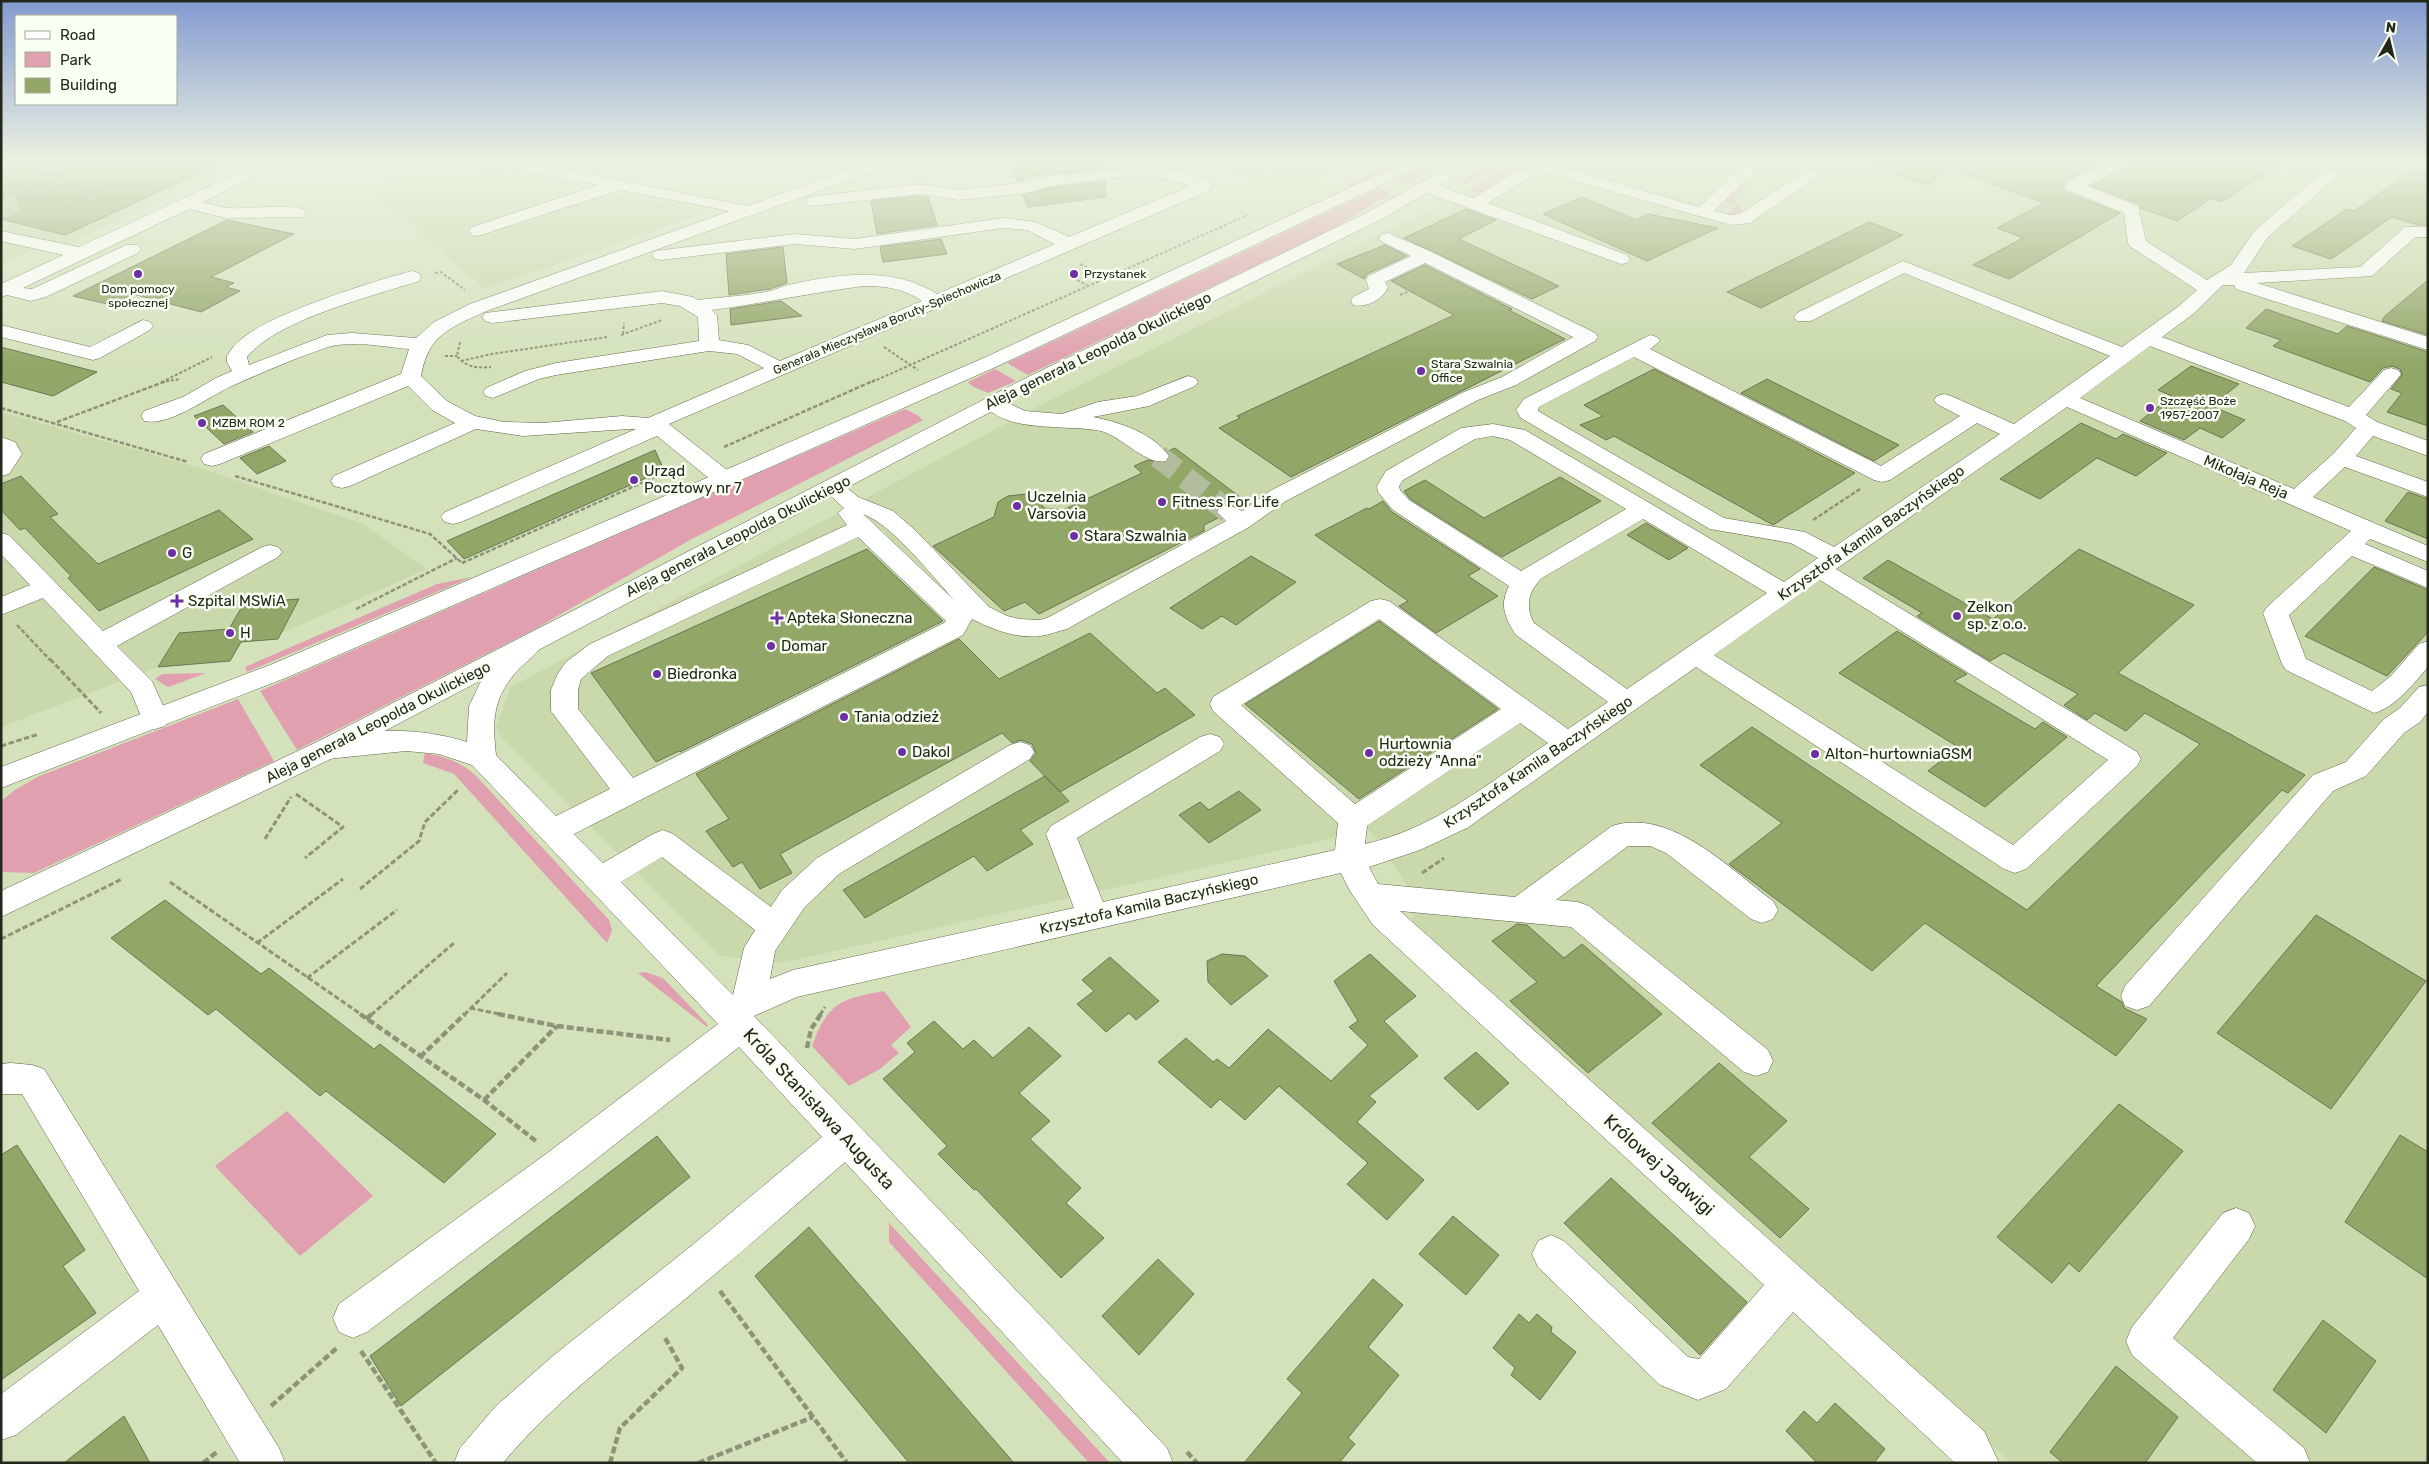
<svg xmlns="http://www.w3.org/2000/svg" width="2429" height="1464" viewBox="0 0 2429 1464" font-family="Rubik,sans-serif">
<rect width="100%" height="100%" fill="#d4e2bc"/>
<path fill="#c9d9ac" d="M1 161H247L64 246 48 242 1 264Z
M1165 161H1364L1296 192Z
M1519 161H2428V1463H2012L1413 931 1411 891 1369 830 782 963 720 956 503 739 496 727 511 687 1041 405 1457 196Z
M497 171 582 187 585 192 594 197 614 193 697 209 699 215 485 289 364 185Z
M1 412 200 468 363 524 427 569 280 634 278 639 241 642 230 661 158 667 1 727Z"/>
<path fill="#e0a0af" d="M1396 161H1407L1353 187 1347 184Z
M1433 161H1447L1407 184 1396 180Z
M1494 161H1507L1462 186 1461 182Z
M1518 161H1534L1518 168 1482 193 1467 190Z
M1742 184 1749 189C1743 191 1736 192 1735 201L1742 210 1741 212 1728 215 1714 211 1728 214 1736 206 1724 201Z
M1377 189H1385L1390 194 1330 230 1028 375 1007 363Z
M995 369 1016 381 988 393 972 386 968 382Z
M905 409 917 415 923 420 690 540 535 629 297 750 260 691Z
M472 577 247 672 245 667 437 584Z
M206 673 168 687 155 679 162 674Z
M238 699 274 761 34 873 1 872V801L15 790 37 777Z
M425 753C447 757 464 763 479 779L609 920 612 930 607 943 454 774 423 763Z
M645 972 663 978 708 1025 707 1027 638 973Z
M884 991 911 1027 891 1045 899 1053 880 1069 849 1086 812 1046C828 1002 841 999 884 991Z
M287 1111 373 1196 300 1256 215 1166Z
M889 1223 1110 1463H1089L889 1242Z"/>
<path fill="#92a667" stroke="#6a7654" d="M1 161H226L65 235 1 219Z
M1009 161H1104L1105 169 1041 175 1017 181Z
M1870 161H2105L2066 180 2063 187 2066 192 2120 213 2009 279 1973 265 2023 238 1997 228 2044 203 1950 169 1928 185 1869 166Z
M2131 161H2286L2221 202 2212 198 2177 221 2140 208 2139 204 2091 186 2128 166Z
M2413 170 2428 174V225H2418L2392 217 2331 259 2292 246 2347 209 2354 211Z
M1105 181 1106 197 1028 207 1023 195 1045 189Z
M920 196 928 197 937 225 877 234 871 201Z
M1582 197 1636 220 1648 214 1718 228 1647 261 1543 214Z
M1466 209 1496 220 1459 239 1559 286 1532 299 1404 238Z
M227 220 294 234 211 277 234 283 226 287 240 291 201 312 133 294 111 305 73 296Z
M1869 222 1903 235 1761 308 1727 292Z
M941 239 947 254 883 262 880 247Z
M1385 245 1407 256 1367 274 1364 279 1337 264Z
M783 247 787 283 770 289 729 295 726 254Z
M1425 265 1512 309 1509 310 1565 339 1291 477 1219 428 1240 418 1237 416 1454 315 1391 281Z
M2428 280V335L2382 321 2385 316Z
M781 301 802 316 731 325 730 309Z
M2266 309 2338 334 2347 326 2428 352V426L2387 412 2402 393 2391 389 2402 375 2400 369 2392 366 2383 368 2370 382 2273 346 2281 340 2246 328Z
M1 347 97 372 53 396 1 382Z
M2191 366 2239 384 2211 406 2245 420 2222 438 2200 428 2184 440 2140 421 2172 396 2158 390Z
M1654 369 1722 404 1855 473 1773 525 1614 436 1606 440 1580 425 1603 416 1584 405Z
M1767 379 1899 445 1874 461 1741 393Z
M223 405 253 432 224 444 194 416Z
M2081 423 2116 439 2123 434 2167 453 2136 476 2097 458 2040 499 2000 479Z
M269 446 286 461 257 474 240 458Z
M1175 448 1248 503 1239 507 1230 503 1221 505 1215 512 1220 517 1204 525V531L1039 614 1025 602 1004 611 933 546 994 517 998 502 1008 496 1026 494 1036 497 1044 508 1063 510 1142 473 1134 466 1148 460 1166 463 1171 456 1168 451Z
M655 450 664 470 464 559 447 541Z
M21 476 58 514 50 517 98 564 219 510 253 539 99 611 68 578 71 576 25 528 20 530 1 510V484Z
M1560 477 1601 501 1502 557 1410 499 1404 491 1425 480 1484 518Z
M2408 492 2428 499V539L2385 521Z
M1383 501 1392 512 1480 569 1468 576 1498 596 1436 633 1399 606 1408 601 1315 535 1367 508 1369 509Z
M1646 523 1688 548 1669 560 1627 535Z
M867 549 943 621 680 752 679 751 656 762 591 673Z
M2079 549 2194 605 2118 673 2305 775 2288 793 2282 790 2096 986 2122 1002 2124 1008 2147 1019 2116 1056 1925 923 1872 971 1729 864 1782 823 1700 765 1752 727 2027 910 2200 744 2145 713 2126 731 2095 713 2087 720 2064 705 2078 694 2004 653 1990 661 1917 616 1922 613 1863 578 1888 560 1993 619Z
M1251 556 1296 582 1236 625 1222 616 1202 629 1170 608Z
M2374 567 2428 590V632L2387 676 2305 636Z
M299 599 278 639 241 642 230 661 158 667 179 633 229 629 244 603Z
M1379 621 1498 709 1359 799 1245 704Z
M1897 631 1967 674 1954 681 2035 729 2043 722 2067 737 1985 807 1928 771 1958 747 1839 673Z
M1090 633 1157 693 1165 688 1195 715 1060 792 1030 761 1036 753 1032 744 1021 740 1012 743 1002 733 780 854 792 873 760 889 742 862 733 867 706 831 729 819 696 774 959 639 999 679Z
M1045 776 1069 801 1020 830 1033 844 987 871 974 856 865 918 843 890Z
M1239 791 1261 810 1209 843 1179 815 1200 802 1209 810Z
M165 900 261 974 269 968 374 1049 380 1044 496 1134 444 1183 326 1091 320 1096 216 1009 208 1015 111 938Z
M2316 915 2426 981 2331 1109 2217 1033Z
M1517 924 1527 925 1564 958 1582 944 1662 1014 1588 1073 1510 1001 1537 982 1492 941Z
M1222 954 1245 956 1268 976 1231 1005 1208 982 1207 961Z
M1370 954 1416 996 1384 1021 1418 1056 1369 1096 1376 1102 1357 1122 1424 1180 1387 1220 1347 1184 1368 1163 1279 1086 1245 1120 1220 1099 1211 1108 1158 1062 1186 1038 1213 1062 1217 1059 1229 1068 1268 1029 1331 1081 1368 1045 1349 1027 1358 1021 1334 981Z
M1110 957 1159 1001 1136 1020 1129 1013 1106 1032 1077 1004 1094 991 1082 980Z
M934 1021 963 1049 974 1040 993 1058 1029 1027 1061 1056 1019 1093 1050 1121 1030 1139 1081 1188 1066 1203 1104 1238 1061 1278 976 1189 974 1190 938 1154 947 1146 883 1079 915 1052 907 1043Z
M1476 1052 1509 1083 1478 1110 1444 1078Z
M1719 1063 1787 1121 1749 1157 1809 1209 1780 1238 1652 1123Z
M2119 1104 2183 1151 2079 1272 2069 1263 2052 1283 1997 1237Z
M2400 1135 2428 1152V1279L2345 1222Z
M657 1136 690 1177 401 1406 370 1356Z
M17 1145 85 1250 63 1266 96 1313 1 1380V1155Z
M1611 1178 1747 1302 1700 1355 1564 1223Z
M1453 1216 1499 1255 1466 1295 1419 1254Z
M809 1227 1014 1463H909L755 1276Z
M1158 1259 1194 1294 1139 1355 1102 1316Z
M1373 1279 1403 1305 1368 1347 1399 1375 1348 1438 1355 1444 1339 1463H1244L1302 1393 1287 1379Z
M1519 1314 1529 1323 1537 1314 1552 1327 1551 1332 1576 1352 1540 1400 1511 1375 1515 1368 1493 1348Z
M2323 1320 2376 1361 2326 1433 2273 1390Z
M2116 1366 2178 1417 2145 1463H2063L2050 1452Z
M1835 1403 1885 1449 1874 1463H1817L1786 1431 1804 1411 1817 1423Z
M124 1416 150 1463H64Z"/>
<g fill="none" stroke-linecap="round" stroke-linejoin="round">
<path stroke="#b1bd9c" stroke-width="18" stroke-dasharray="18 9" stroke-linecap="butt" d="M1 210 24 200"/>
<path stroke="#b1bd9c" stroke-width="23" stroke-dasharray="23 12" stroke-linecap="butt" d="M1158 456 1229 512"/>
<g stroke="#5b6645" stroke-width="1">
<path id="minor" d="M263 161H284L282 164 203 202C211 204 219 207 227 208 252 210 278 203 303 209L306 213 303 217 226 218 189 209 23 288 32 289 126 245H138L141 249 138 253 46 297 31 301 7 295 1 297V284L63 255 1 241V231L79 247Z
M488 161H522L747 206 872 161H895L893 164 484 312C450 328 428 335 421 376L447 401 475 416 504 422 543 423 622 416 648 418 764 368 737 354 709 351 556 375 539 379 493 398 486 396 483 392 486 388 525 371 556 363 699 341 698 317 680 306 662 303 492 323 485 321 482 317 485 313 662 291 693 297 698 300C721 297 747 296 770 291 776 290 782 286 788 285 838 274 893 266 937 294L1055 244 1027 230 1003 228 855 249 795 244 661 260 655 259 652 255 655 251 795 234 855 239 1003 218 1036 222 1069 237 1190 186C1151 168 1088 182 1045 187L1032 192 959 200 920 194 814 206 808 205 806 201 808 197 920 184 959 190 1028 182 1041 177 1151 166 1186 172 1210 182 1212 186 1210 190 669 424 732 474 735 479 732 484 724 486 716 484 657 436 461 522 453 524 445 522 441 517 445 512 636 429H629L523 436 476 429 350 486 342 488 334 486 331 481 334 476 455 423 432 410 408 386 220 464 212 466 204 464 201 459 204 454 401 374 409 349C384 347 352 340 328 347 296 358 263 372 232 386 209 396 170 427 144 421L141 416 144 411 183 397 216 378 232 371 227 362V356C230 351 234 345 239 341 266 315 373 281 412 271L419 273 421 277 419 281C373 296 276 320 247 357L249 365 327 335 352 333 416 338 434 322 470 304 730 211 619 190 478 236 472 235 469 231 472 227 598 185 496 166 490 164ZM863 286C885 286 903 288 922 301L780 361 748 345 719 340 717 315 712 310C763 303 812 293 863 286Z
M1727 161H1754L1758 168 1714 211 1731 215 1740 214 1805 172H1817L1819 175 1750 223 1731 225 1547 173 1526 179 1488 203 1627 255 1630 259 1627 263 1621 264 1422 191 1420 187 1422 183 1428 182 1473 198 1514 173 1548 163 1699 207 1741 167 1729 164Z
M2109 161H2129L2127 164 2087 186 2138 206 2146 241 2207 280 2231 265 2255 230 2323 172H2335L2337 175 2335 178 2268 237 2244 273 2360 267 2405 227H2428V237H2415L2372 276 2257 283 2428 337V350L2236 289 2234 285H2223L2193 314 2162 337 2349 407 2384 370 2391 368 2398 370 2401 374 2398 378 2366 415 2377 422 2428 441V456L2373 436 2356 456 2428 482V497L2345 467 2313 497 2428 546V562L2370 539 2365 544 2428 571V588L2352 556 2289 615 2306 659 2372 691 2391 676 2419 644 2428 641V667C2413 684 2396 707 2374 713L2286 670 2282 664 2263 613 2267 607 2351 531 2067 407 1836 569 2137 752 2141 759 2137 766 2026 869 2015 873 2004 869 1696 667 1467 828 1420 850 1369 867 1378 884 1515 897 1612 826C1670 807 1730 869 1773 901L1778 910 1773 919 1762 923 1751 919 1666 853 1650 846H1628L1556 900 1578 902 1589 906 1768 1050 1773 1061 1768 1072 1756 1076 1744 1072 1571 927 1400 911 1984 1431 1999 1463H1955L1793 1312 1726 1389 1698 1400 1660 1385 1538 1267 1532 1254 1538 1241 1551 1235 1564 1241 1688 1357 1699 1359 1764 1285 1373 925 1350 891 1341 873 797 997 754 1016 1167 1448 1173 1463H1123L845 1162C790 1210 734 1259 678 1305 617 1355 553 1403 503 1463H454L460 1448 496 1406 554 1355 690 1247 822 1137 739 1047 576 1175 367 1332 353 1338 339 1332 333 1318 339 1304 550 1151 718 1024 472 765 439 754 406 751 327 759 317 756 313 749 317 742C366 727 419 727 467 742L469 706 484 675 521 638 530 635 539 638 543 644C537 654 527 661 519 669 493 697 492 718 496 755L556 816 610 789 551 711V690L557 675 566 662 590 644 847 525 838 513 844 508 821 487 824 482 832 480 840 482 858 497 893 511 916 531 989 607 1007 616 1020 619 1040 620 1049 617 1226 521 1217 512 1221 507 1229 505 1242 511 1270 491 1464 392 1502 377 1573 337 1425 263 1385 282 1388 287C1383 300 1366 308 1353 305L1351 301 1353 297 1369 289 1366 280 1368 276 1411 256 1382 242 1379 238 1382 234 1388 233 1432 252 1595 333 1598 337 1595 341 1516 385 1478 400 1286 501 1249 527 1067 629C1058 631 1049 635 1040 636 1016 639 992 629 972 619L963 635 574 834 603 863 653 834 663 830 673 834 771 907 782 890 817 858 1010 745 1020 742 1030 745 1034 752 1030 759 839 874 804 908 775 951 770 979 793 970 1074 908 1046 834 1051 826 1200 737 1210 734 1220 737 1224 744 1220 751 1077 838 1103 902 1335 850 1338 823 1213 711 1210 704 1213 697 1371 601 1380 599 1389 601 1568 729 1608 702 1516 635C1505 618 1499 605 1509 586L1393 510 1378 492 1377 486 1386 471 1461 428 1493 424 1525 430 1784 582 1818 558 1791 543 1710 529 1521 418 1516 410 1524 399 1650 335 1657 337 1660 341 1650 349 1881 466 1960 416 1937 404 1934 400 1937 396 1944 394 1951 396 2014 424 2110 356 1904 273 1811 321H1797L1794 317 1797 313 1903 261 2122 347 2179 306 2197 290 2131 247 2128 243 2124 213 2067 190 2065 186 2067 182ZM2150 346 2345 421 2356 428 2334 453 2294 489 2080 398ZM1634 357 1874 480 1882 482 1890 480 1977 423 2000 434 1834 547 1805 532 1724 518 1538 411 1539 407ZM1493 436 1510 440 1626 509 1521 571 1409 500 1400 490 1399 486 1403 480 1475 439ZM863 514C893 525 932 576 954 600ZM1643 519 1767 593 1627 689 1534 623C1525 607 1528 591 1542 578ZM858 537 946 621 944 623 633 778 578 709V690L581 679 608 656ZM1820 580 2108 760 2013 845 1714 655ZM1379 619 1501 709 1355 804 1241 705ZM1520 723 1548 743C1490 782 1434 829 1365 844L1367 826ZM662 857 755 930 744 948 733 995 621 882Z
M143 320 150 322 153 326 150 330 100 358 93 360 1 337V325L90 347Z
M1188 376 1195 378 1198 382 1195 386 1149 406 1093 417C1119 422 1153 433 1169 456L1166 461C1146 466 1123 437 1101 431 1068 424 1004 434 983 403L986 399 993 397 1000 399 1025 411 1062 414 1098 402 1137 396Z
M1 437 15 442 22 454 9 474 1 476Z
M1 533 9 535 103 631 262 547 270 545 278 547 282 552 278 557 117 646 152 681 169 719 165 726 155 729 145 726 131 692 43 598 1 615V597L30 585 1 554Z
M2428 685V712L2420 722 2404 733 2366 776 2333 791 2149 1006 2137 1010 2125 1006 2121 996 2125 986 2313 775 2346 762 2384 719 2400 708 2419 687Z
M11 1063 32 1065 44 1069 279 1448 285 1463H240L158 1325 16 1435 1 1440V1394L139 1291 22 1094H1V1064Z
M2236 1208 2249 1213 2255 1226 2249 1239 2173 1338 2304 1448 2310 1463H2257L2132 1355 2126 1341 2132 1327 2223 1213Z"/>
</g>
<g stroke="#5b6645" stroke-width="1">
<path id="major" d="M1407 161H1428L1426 164 1000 365 732 484 288 677 1 788V767L270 665 716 474 986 357Z
M1459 161H1479L1477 164 1380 220 1038 387 337 756 1 917V891L317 742 1024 379 1368 212Z"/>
</g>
<path stroke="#8b9579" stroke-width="2" stroke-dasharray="3 2" stroke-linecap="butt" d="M938 161 942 172
M627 165 652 161
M34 170 73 180
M66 185 100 193
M27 194 24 192 59 176
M15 198 27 194 67 206 97 192
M24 200 37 197 85 176
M1080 264 1106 277
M435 273 441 272 465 290
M1077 280 1087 285
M1400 295 1409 291
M623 334 624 323
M621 335 662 320
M460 342 457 356C466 368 478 368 491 367
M884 347 918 370
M445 356H457
M461 361 492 354 607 337
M166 380 212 357
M161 382 180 379
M872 382 1248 215"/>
<path stroke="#8b9579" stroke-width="2.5" stroke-dasharray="4.5 2" stroke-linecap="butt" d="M1 408 188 462
M57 422 169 380
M724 447 875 380
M235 476 430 534 462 563
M1813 520 1860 489
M462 563 673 469
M356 609 457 558
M17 625 51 661"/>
<path stroke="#8b9579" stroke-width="3" stroke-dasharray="5.5 2.5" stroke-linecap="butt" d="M50 659 101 713
M1 746 39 734
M296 794 343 827 305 858
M265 839 291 797
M1422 873 1444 858
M170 882 362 1015
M360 889 419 841 425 822 458 790
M1 939 122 879
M257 943 343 879
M307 978 397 910
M470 1008 504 1015
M371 1015 454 943
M464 1015 507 973
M820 1015 825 1007"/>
<path stroke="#8b9579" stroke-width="4.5" stroke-dasharray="7 3" stroke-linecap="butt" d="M360 1014 484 1100 537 1142
M498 1014 557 1026 670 1040
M366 1019 372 1014
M807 1048 811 1029 821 1014
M420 1057 465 1014
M484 1100 557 1026
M720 1291 847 1463
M361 1351 436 1463
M271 1406 338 1347
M1187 1452 1197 1463
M203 1463 217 1452
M610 1463 620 1428 682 1368 664 1336
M698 1463 813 1417"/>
<use href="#minor" fill="#fff" fill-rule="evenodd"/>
<use href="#major" fill="#fff" fill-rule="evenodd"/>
</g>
<linearGradient id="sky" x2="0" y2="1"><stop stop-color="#839ad0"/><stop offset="0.44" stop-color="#ecf2e1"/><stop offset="1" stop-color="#ecf2e1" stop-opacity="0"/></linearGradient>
<rect width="2429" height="366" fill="url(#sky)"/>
<g fill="#6c2fa5" stroke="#fafff3" stroke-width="2">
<circle cx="138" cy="274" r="5"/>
<circle cx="1074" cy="274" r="5"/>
<circle cx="1421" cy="371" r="5"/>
<circle cx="2150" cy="408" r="5"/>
<circle cx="202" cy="423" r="5"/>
<circle cx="634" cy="480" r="5"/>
<circle cx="1162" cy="502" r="5"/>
<circle cx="1017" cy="506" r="5"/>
<circle cx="1074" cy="536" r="5"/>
<circle cx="172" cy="553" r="5"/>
<path d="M174.5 593.5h5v5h5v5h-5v5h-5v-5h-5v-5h5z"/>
<circle cx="1957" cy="616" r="5"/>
<path d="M774.5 610.5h5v5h5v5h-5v5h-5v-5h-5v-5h5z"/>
<circle cx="230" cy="633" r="5"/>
<circle cx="771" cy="646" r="5"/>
<circle cx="657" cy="674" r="5"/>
<circle cx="844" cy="717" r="5"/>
<circle cx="902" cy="752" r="5"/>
<circle cx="1369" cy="753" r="5"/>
<circle cx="1815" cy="754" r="5"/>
</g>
<g text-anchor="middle" stroke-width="5" stroke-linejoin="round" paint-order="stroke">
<g font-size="12" fill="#23281a" stroke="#fafff3" text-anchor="start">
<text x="1084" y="278">Przystanek</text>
<text x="138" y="293" text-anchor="middle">Dom pomocy<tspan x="138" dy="14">społecznej</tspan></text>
<text x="1431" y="368">Stara Szwalnia<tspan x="1431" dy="14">Office</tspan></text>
<text x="2160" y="405">Szczęść Boże<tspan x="2160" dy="14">1957-2007</tspan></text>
<text x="212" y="427">MZBM ROM 2</text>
</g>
<g font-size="12" fill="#23281a" stroke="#fafff3">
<text transform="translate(887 323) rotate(-23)" y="4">Generała Mieczysława Boruty-Spiechowicza</text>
</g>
<g font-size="15" fill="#23281a" stroke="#fafff3">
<text transform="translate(1098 351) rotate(-26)" y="5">Aleja generała Leopolda Okulickiego</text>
<text transform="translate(2246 477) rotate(23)" y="5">Mikołaja Reja</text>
<text transform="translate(1871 533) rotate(-35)" y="5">Krzysztofa Kamila Baczyńskiego</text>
<text transform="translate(738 536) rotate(-27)" y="5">Aleja generała Leopolda Okulickiego</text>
<text transform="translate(378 722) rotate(-27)" y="5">Aleja generała Leopolda Okulickiego</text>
<text transform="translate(1538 762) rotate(-34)" y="5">Krzysztofa Kamila Baczyńskiego</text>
<text transform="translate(1149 904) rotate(-13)" y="5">Krzysztofa Kamila Baczyńskiego</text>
</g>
<g font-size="15" fill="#23281a" stroke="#fafff3" text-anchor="start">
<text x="644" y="476">Urząd<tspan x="644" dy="17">Pocztowy nr 7</tspan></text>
<text x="1027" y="502">Uczelnia<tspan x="1027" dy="17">Varsovia</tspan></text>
<text x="1172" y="507">Fitness For Life</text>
<text x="1084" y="541">Stara Szwalnia</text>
<text x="182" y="558">G</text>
<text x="188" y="606">Szpital MSWiA</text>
<text x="1967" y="612">Zelkon<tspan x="1967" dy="17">sp. z o.o.</tspan></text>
<text x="787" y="623">Apteka Słoneczna</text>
<text x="240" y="638">H</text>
<text x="781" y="651">Domar</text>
<text x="667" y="679">Biedronka</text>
<text x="854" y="722">Tania odzież</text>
<text x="1379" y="749">Hurtownia<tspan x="1379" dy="17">odzieży "Anna"</tspan></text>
<text x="912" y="757">Dakol</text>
<text x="1825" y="759">Alton-hurtowniaGSM</text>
</g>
<g font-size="18" fill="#23281a" stroke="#fafff3">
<text transform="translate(819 1109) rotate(47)" y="6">Króla Stanisława Augusta</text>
<text transform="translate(1659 1165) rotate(42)" y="6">Królowej Jadwigi</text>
</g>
</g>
<rect width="2429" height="1464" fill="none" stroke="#23281a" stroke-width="5"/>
<rect x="15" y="15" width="162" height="90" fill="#fafff3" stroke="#a4a99c"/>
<rect x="25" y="31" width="25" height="8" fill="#ffffff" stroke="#a4a99c"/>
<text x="60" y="40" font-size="15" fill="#23281a">Road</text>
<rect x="25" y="52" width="25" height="15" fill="#e0a0af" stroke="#a4a99c"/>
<text x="60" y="65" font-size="15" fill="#23281a">Park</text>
<rect x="25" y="78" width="25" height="15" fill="#92a667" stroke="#a4a99c"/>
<text x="60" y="90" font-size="15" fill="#23281a">Building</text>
<g transform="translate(2389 40) rotate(8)" stroke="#fafff3" stroke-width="4" paint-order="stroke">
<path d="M0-4L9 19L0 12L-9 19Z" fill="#23281a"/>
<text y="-8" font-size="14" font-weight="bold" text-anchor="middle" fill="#23281a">N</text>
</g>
</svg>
